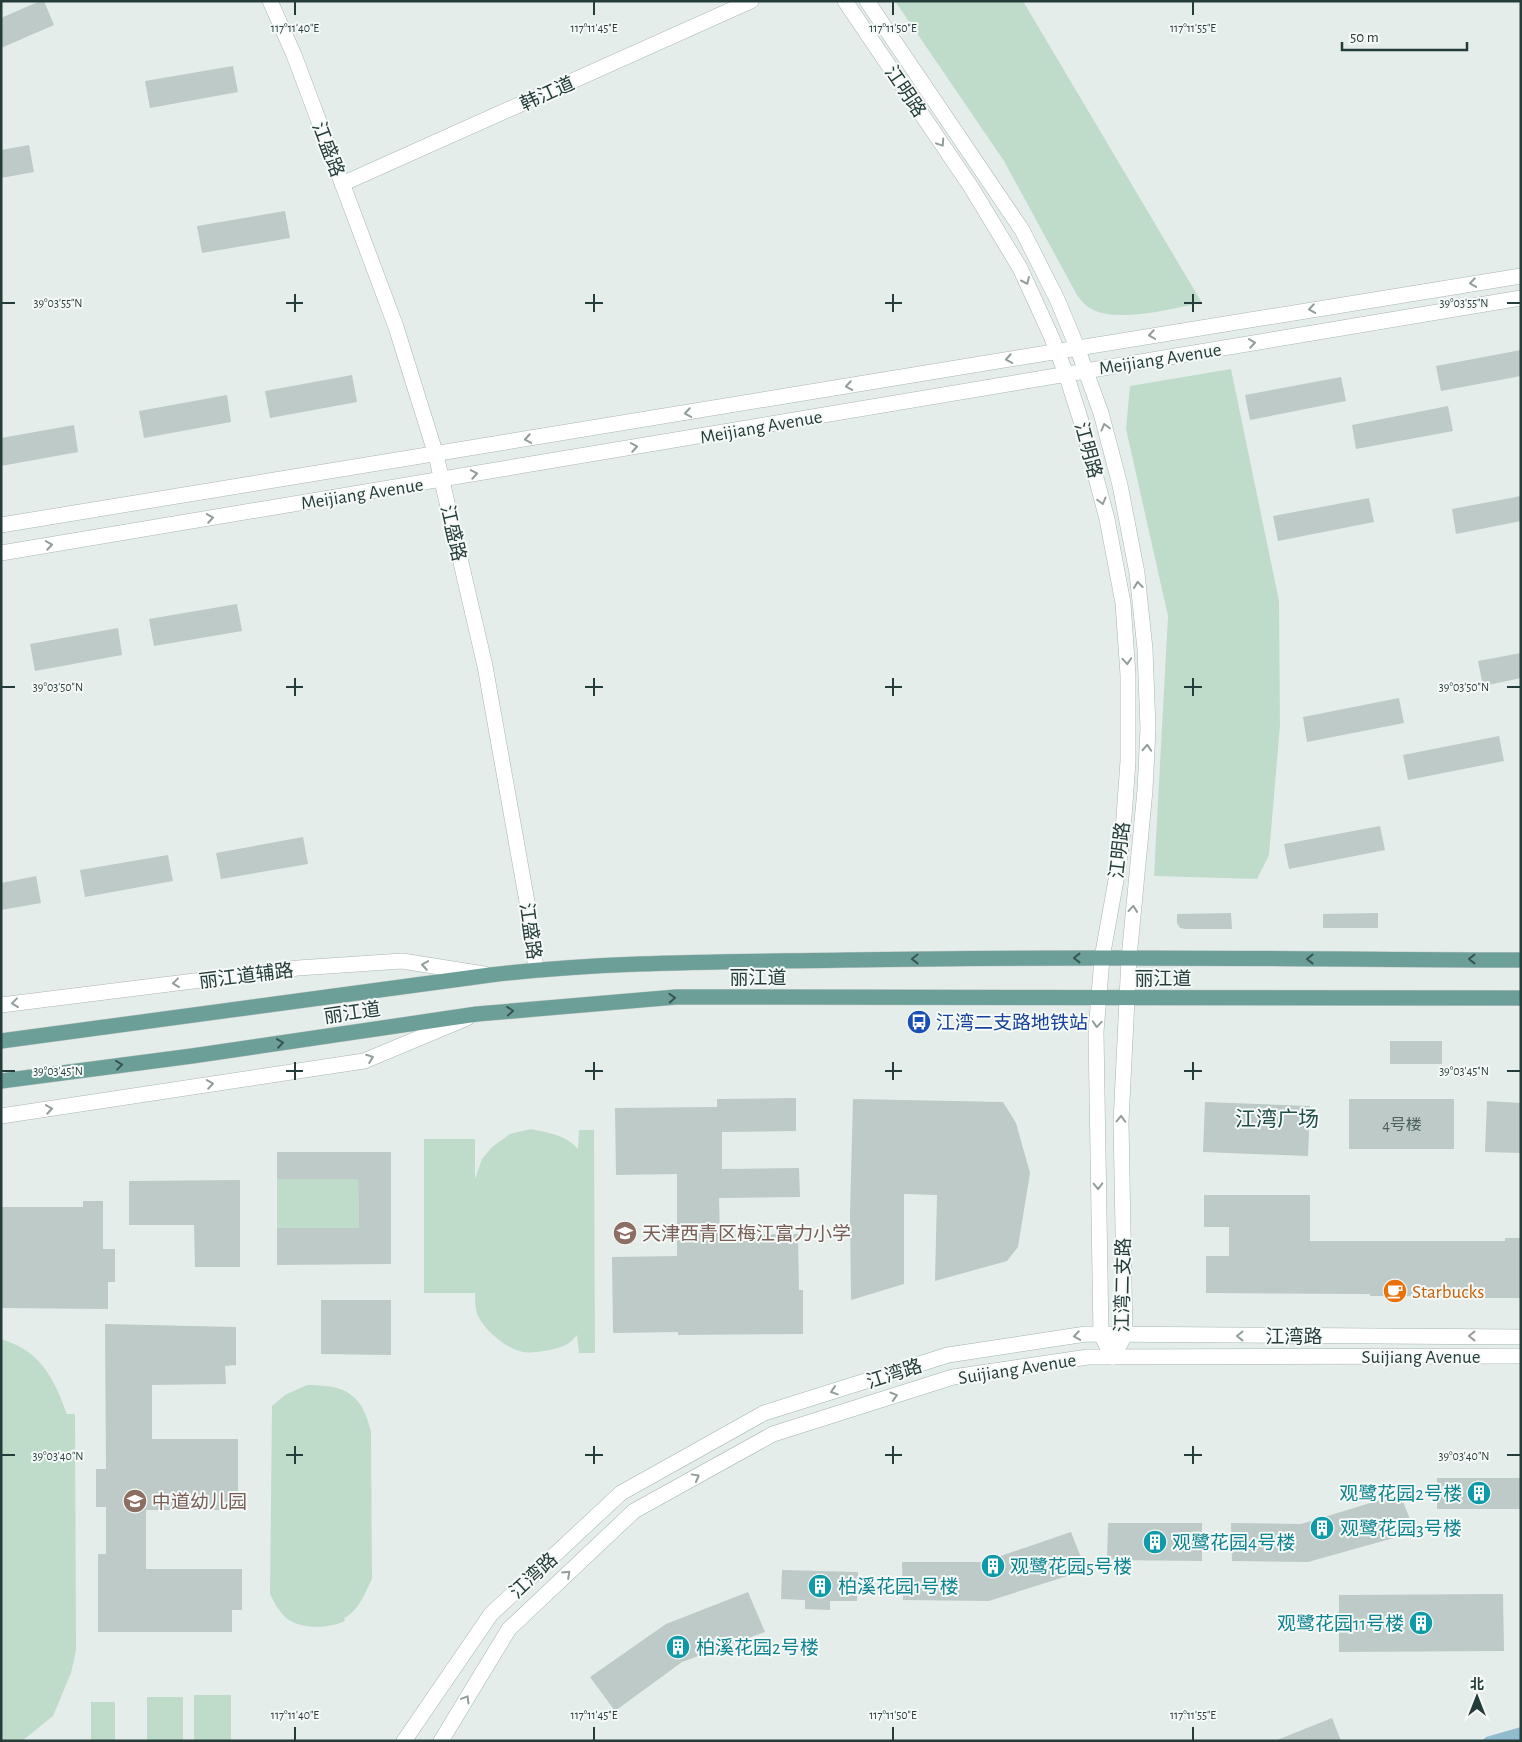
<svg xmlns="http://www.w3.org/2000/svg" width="1522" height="1742" viewBox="0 0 1522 1742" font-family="'Alegreya Sans','Noto Sans SC',sans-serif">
<rect width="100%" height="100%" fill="#e5edea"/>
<path fill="#bfdccb" d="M895 1H1023L1202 303C1173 308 1114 325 1088 307 1084 304 1080 299 1077 295L1004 161Z
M1231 369 1279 601 1280 725 1269 855 1257 879 1154 876 1168 616 1126 429 1130 386Z
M531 1129C549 1133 566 1135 578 1149L579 1130H594L595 1353H579L577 1335C575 1337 572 1341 569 1343 561 1349 533 1354 523 1352 507 1349 485 1331 478 1316 475 1309 475 1301 475 1293H424V1139H475V1179L482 1159 492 1147 510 1134Z
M277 1179H358L359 1228H277Z
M1 1339C41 1351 53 1377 67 1414H75L76 1650 71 1673 53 1716 22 1741H1Z
M307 1385C345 1385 362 1393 371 1432L372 1579C365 1593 358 1612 344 1618L345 1621C328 1629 300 1630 285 1617 278 1610 274 1602 270 1594L272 1406 285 1395Z
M194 1695H231V1741H194Z
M147 1697H183V1741H147Z
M91 1702H115V1741H91Z"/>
<path fill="#91bccd" d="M1521 1727V1741H1482L1486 1737Z"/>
<path fill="#bdcac7" d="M40 1H44L54 25 1 48V18Z
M233 66 238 92 150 108 145 81Z
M29 145 34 172 1 178V150Z
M285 211 290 238 202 253 197 226Z
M1521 350V376L1441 391 1436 366Z
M352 375 357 402 270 418 265 391Z
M1341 377 1346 401 1250 420 1245 395Z
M227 395 231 422 144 438 139 411Z
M1448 406 1453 431 1356 449 1352 425Z
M74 425 78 452 1 466V438Z
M1521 496V521L1456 534 1452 509Z
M1369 498 1374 522 1278 541 1273 516Z
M237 604 242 631 154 646 149 619Z
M118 628 122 655 35 671 30 644Z
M1521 653V678L1483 686 1478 661Z
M1399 698 1404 723 1307 742 1303 717Z
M1499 736 1504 761 1408 780 1403 755Z
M1380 826 1385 850 1289 869 1284 844Z
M303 837 308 864 221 879 216 853Z
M168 855 173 881 85 897 80 870Z
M36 876 41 903 1 910V883Z
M1231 913 1232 929H1186L1180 928 1177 923V914Z
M1378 913V928H1323V914Z
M1390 1041H1442V1064H1390Z
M796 1098V1131L722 1132V1169L799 1168 800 1197 719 1198 720 1235 798 1234 799 1290H803V1334L678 1335V1332L613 1333 612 1257 677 1256V1174L616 1175 615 1108 717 1107V1099Z
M853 1099 1003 1102 1016 1123 1030 1173 1018 1247 1007 1261 935 1281 937 1195 904 1194V1284L851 1300 850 1214Z
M1349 1099H1454V1149H1349Z
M1487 1101 1521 1103V1153L1485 1152Z
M1205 1102 1310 1106 1308 1156 1203 1152Z
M277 1152H391V1264L277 1265V1228H359L358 1179H277Z
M240 1180V1267H195L194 1225H129V1181Z
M1204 1195H1310V1241H1505V1238H1521V1298H1447V1296H1370V1294L1206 1293V1256H1229V1227H1204Z
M83 1201H103V1249H115V1282H108V1309L1 1308V1207H83Z
M321 1300H391V1355L321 1354Z
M105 1324 236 1327V1365L225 1366 226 1384 152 1385V1439H238V1495H230V1510H146V1569H242V1610H232V1632H98V1554H106V1507H96V1469H106Z
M1437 1478H1521V1509H1437Z
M1400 1494 1415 1532 1308 1562 1232 1561 1231 1523 1301 1524Z
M1108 1523H1202V1561L1107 1560Z
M1071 1532 1086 1570 989 1601 903 1600 902 1562H983Z
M782 1570 858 1572 857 1601H830V1610L805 1609V1600L781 1599Z
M748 1592 765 1632 682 1662 615 1711 590 1677 666 1624Z
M1503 1594 1504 1651 1339 1652V1595Z
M1332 1718 1341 1741H1277V1740Z"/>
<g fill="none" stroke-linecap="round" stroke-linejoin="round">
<g stroke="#a8b5b2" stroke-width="16">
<path id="minor" d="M270 1 294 55 396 327 436 455 485 666 529 913 536 970
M342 184 751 1"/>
</g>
<g stroke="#a8b5b2" stroke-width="16">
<path id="tertiary" d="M845 1 971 187 1020 268 1052 338 1066 374 1081 421 1107 519 1123 603 1128 675V761L1123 831 1118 869 1102 958 1096 1032 1101 1335 1113 1357
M867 1 1022 230 1057 299 1077 347 1101 413 1120 485 1137 573 1145 649 1148 729 1145 790 1129 958 1121 1122 1125 1335 1113 1357
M1 525C508 443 1014 357 1521 276
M1 553 1521 298
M1 1005 298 968 402 961 484 974
M1 1116 364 1061 467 1018"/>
</g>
<g stroke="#a1b5b0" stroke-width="16">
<path id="secondary" d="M404 1741 491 1614 621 1493 764 1413 948 1355 1086 1334 1521 1337
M441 1741 509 1629 634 1511 773 1434 953 1377 1088 1357 1521 1356"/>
</g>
<g stroke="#c2c9c8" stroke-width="16">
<path id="primary" d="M1 1041 490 975C609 961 728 962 847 960 1072 956 1296 959 1521 960
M1 1081 192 1056 477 1014 676 997 1521 998"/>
</g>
<use href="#minor" stroke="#fff" stroke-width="15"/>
<use href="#tertiary" stroke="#fff" stroke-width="15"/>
<use href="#secondary" stroke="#fff" stroke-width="15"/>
<use href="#primary" stroke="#6d9f99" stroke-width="15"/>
</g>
<defs><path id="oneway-chevron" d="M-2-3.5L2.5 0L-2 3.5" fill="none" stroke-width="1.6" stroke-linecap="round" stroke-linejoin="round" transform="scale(1.25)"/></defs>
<g stroke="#929e9c">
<use href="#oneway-chevron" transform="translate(941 143) rotate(56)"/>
<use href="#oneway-chevron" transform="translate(1026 281) rotate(66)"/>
<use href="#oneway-chevron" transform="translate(1473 283) rotate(171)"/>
<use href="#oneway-chevron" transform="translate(1312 309) rotate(171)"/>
<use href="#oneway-chevron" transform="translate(1152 335) rotate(171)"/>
<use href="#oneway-chevron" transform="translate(1252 343) rotate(-9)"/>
<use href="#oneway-chevron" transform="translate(1009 359) rotate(170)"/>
<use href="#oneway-chevron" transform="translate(849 386) rotate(170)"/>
<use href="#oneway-chevron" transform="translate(688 413) rotate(170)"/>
<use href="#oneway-chevron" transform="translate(1105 427) rotate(-105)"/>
<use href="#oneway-chevron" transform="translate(528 439) rotate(170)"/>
<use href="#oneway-chevron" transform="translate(634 447) rotate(-10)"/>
<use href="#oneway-chevron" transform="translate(474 474) rotate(-10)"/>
<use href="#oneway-chevron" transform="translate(1102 501) rotate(75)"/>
<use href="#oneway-chevron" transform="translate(210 518) rotate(-9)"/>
<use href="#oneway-chevron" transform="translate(49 545) rotate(-9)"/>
<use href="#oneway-chevron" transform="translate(1138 585) rotate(-96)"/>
<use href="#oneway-chevron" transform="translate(1127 661) rotate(86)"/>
<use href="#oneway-chevron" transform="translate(1147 748) rotate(-87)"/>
<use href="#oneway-chevron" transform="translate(1133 909) rotate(-85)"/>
<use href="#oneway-chevron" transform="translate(425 965) rotate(-171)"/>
<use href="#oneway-chevron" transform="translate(176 983) rotate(173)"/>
<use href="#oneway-chevron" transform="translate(15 1003) rotate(173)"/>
<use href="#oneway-chevron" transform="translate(1097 1024) rotate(94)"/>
<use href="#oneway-chevron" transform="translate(370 1058) rotate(-21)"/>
<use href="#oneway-chevron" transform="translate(210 1084) rotate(-9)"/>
<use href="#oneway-chevron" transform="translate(49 1109) rotate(-9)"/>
<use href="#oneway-chevron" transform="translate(1121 1119) rotate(-88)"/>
<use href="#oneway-chevron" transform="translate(1098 1186) rotate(89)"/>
<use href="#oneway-chevron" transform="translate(1077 1336) rotate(171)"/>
<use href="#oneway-chevron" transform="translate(1240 1336) rotate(-180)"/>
<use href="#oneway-chevron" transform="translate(1472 1336) rotate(-180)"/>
<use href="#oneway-chevron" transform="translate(834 1391) rotate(162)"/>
<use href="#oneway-chevron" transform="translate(894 1396) rotate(-17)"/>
<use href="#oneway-chevron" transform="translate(696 1477) rotate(-29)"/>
<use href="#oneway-chevron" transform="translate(567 1574) rotate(-43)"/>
<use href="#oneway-chevron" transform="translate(466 1699) rotate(-59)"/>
</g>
<g stroke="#375652">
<use href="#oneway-chevron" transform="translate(1077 958) rotate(-180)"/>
<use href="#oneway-chevron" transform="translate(915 959) rotate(179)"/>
<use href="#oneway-chevron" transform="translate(1310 959) rotate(-180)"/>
<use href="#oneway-chevron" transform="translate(1472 959) rotate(-180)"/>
<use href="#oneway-chevron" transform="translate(672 998) rotate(-3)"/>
<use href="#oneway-chevron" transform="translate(510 1011) rotate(-5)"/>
<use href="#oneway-chevron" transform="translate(280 1043) rotate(-8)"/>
<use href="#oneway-chevron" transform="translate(119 1065) rotate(-7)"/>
</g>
<path fill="none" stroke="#253d3a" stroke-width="2" d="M295 2V15M594 2V15M893 2V15M1193 2V15M295 294V312M594 294V312M893 294V312M1193 294V312M2 303H15M286 303H303M585 303H603M885 303H902M1184 303H1202M1507 303H1520M295 678V696M594 678V696M893 678V696M1193 678V696M2 687H15M286 687H303M585 687H603M885 687H902M1184 687H1202M1507 687H1520M295 1062V1080M594 1062V1080M893 1062V1080M1193 1062V1080M2 1071H15M286 1071H303M585 1071H603M885 1071H902M1184 1071H1202M1507 1071H1520M295 1446V1464M594 1446V1464M893 1446V1464M1193 1446V1464M2 1455H15M286 1455H303M585 1455H603M885 1455H902M1184 1455H1202M1507 1455H1520M295 1727V1740M594 1727V1740M893 1727V1740M1193 1727V1740"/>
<defs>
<g id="bus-disc" transform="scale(1.25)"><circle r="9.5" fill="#1a4fb4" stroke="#f5f9f8"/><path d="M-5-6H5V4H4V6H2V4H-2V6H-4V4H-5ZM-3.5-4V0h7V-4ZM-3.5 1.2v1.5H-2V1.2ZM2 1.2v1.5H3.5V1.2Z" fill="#fff"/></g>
<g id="school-disc" transform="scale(1.25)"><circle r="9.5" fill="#8d6e63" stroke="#f5f9f8"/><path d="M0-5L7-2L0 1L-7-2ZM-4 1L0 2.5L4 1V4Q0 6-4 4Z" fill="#fff"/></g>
<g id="cafe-disc" transform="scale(1.25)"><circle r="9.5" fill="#e8710a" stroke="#f5f9f8"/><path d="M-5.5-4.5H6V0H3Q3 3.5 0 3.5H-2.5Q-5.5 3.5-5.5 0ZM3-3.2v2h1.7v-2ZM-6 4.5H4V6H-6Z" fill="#fff"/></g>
<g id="building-disc" transform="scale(1.25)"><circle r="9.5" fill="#0f9aa8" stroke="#f5f9f8"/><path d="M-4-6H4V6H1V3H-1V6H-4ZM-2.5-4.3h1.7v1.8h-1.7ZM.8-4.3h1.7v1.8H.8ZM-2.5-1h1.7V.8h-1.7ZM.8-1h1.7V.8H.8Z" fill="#fff"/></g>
</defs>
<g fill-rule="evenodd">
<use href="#bus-disc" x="919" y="1022"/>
<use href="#school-disc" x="625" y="1233"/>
<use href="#cafe-disc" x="1395" y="1291"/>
<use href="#building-disc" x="1479" y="1493"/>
<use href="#school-disc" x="135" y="1501"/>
<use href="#building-disc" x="1322" y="1528"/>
<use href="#building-disc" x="1155" y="1542"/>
<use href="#building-disc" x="993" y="1566"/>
<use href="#building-disc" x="820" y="1586"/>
<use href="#building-disc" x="1421" y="1623"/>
<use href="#building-disc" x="678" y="1647"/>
</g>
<g text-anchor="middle" stroke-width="4" stroke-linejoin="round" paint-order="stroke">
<g font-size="16" fill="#4b605d">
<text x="1402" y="1130">4号楼</text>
</g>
<g font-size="19" fill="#253d3a" stroke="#f5f9f8">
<text transform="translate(906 91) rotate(56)" y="7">江明路</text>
<text transform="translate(547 93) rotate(-24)" y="7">韩江道</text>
<text transform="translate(329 149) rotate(69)" y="7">江盛路</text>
<text transform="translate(1160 358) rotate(-9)" y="7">Meijiang Avenue</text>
<text transform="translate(761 426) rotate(-10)" y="7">Meijiang Avenue</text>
<text transform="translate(1089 450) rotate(75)" y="7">江明路</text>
<text transform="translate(362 493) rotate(-9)" y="7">Meijiang Avenue</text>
<text transform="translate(454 533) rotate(77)" y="7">江盛路</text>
<text transform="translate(1119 850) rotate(-83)" y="7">江明路</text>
<text transform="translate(531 931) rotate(82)" y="7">江盛路</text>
<text transform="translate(246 975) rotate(-7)" y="7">丽江道辅路</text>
<text x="758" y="984">丽江道</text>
<text x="1163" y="985">丽江道</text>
<text transform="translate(352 1012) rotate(-8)" y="7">丽江道</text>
<text transform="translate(1122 1285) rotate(-89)" y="7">江湾二支路</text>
<text x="1294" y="1343">江湾路</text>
<text x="1421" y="1363">Suijiang Avenue</text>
<text transform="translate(1017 1368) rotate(-9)" y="7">Suijiang Avenue</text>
<text transform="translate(894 1373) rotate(-18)" y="7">江湾路</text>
<text transform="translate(533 1575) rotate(-43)" y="7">江湾路</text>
</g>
<g font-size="19" fill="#164399" stroke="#f5f9f8" text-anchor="start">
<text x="936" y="1029">江湾二支路地铁站</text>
</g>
<g font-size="19" fill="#785e54" stroke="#f5f9f8" text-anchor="start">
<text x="642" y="1240">天津西青区梅江富力小学</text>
<text x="152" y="1508">中道幼儿园</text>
</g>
<g font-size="19" fill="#c56008" stroke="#f5f9f8" text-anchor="start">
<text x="1412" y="1298">Starbucks</text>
</g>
<g font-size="19" fill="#0d838f" stroke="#f5f9f8" text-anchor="start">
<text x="1462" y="1500" text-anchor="end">观鹭花园2号楼</text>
<text x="1340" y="1535">观鹭花园3号楼</text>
<text x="1172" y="1549">观鹭花园4号楼</text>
<text x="1010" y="1573">观鹭花园5号楼</text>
<text x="838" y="1593">柏溪花园1号楼</text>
<text x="1404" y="1630" text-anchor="end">观鹭花园11号楼</text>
<text x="696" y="1654">柏溪花园2号楼</text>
</g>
<g font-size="21" fill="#224e4a" stroke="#f5f9f8">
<text x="1277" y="1126">江湾广场</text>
</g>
</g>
<g font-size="12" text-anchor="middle" fill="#253d3a" stroke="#f5f9f8" stroke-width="4" stroke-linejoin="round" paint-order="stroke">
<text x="295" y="32">117°11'40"E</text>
<text x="594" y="32">117°11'45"E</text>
<text x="893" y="32">117°11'50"E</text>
<text x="1193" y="32">117°11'55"E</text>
<text x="58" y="307">39°03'55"N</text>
<text x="1464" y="307">39°03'55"N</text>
<text x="58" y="691">39°03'50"N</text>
<text x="1464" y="691">39°03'50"N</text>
<text x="58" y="1075">39°03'45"N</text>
<text x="1464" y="1075">39°03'45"N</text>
<text x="58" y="1460">39°03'40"N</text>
<text x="1464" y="1460">39°03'40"N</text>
<text x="295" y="1719">117°11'40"E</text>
<text x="594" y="1719">117°11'45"E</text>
<text x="893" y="1719">117°11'50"E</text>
<text x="1193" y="1719">117°11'55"E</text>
</g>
<rect width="1522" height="1742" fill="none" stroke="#253d3a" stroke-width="5"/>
<g transform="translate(1477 1697)" stroke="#f5f9f8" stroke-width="4" paint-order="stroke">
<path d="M0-4L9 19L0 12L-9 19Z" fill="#253d3a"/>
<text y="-8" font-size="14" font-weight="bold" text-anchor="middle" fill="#253d3a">北</text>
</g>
<path d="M1342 42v8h125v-8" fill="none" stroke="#253d3a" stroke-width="2.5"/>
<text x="1350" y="42" font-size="15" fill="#253d3a" stroke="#f5f9f8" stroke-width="4" paint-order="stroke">50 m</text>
</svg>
